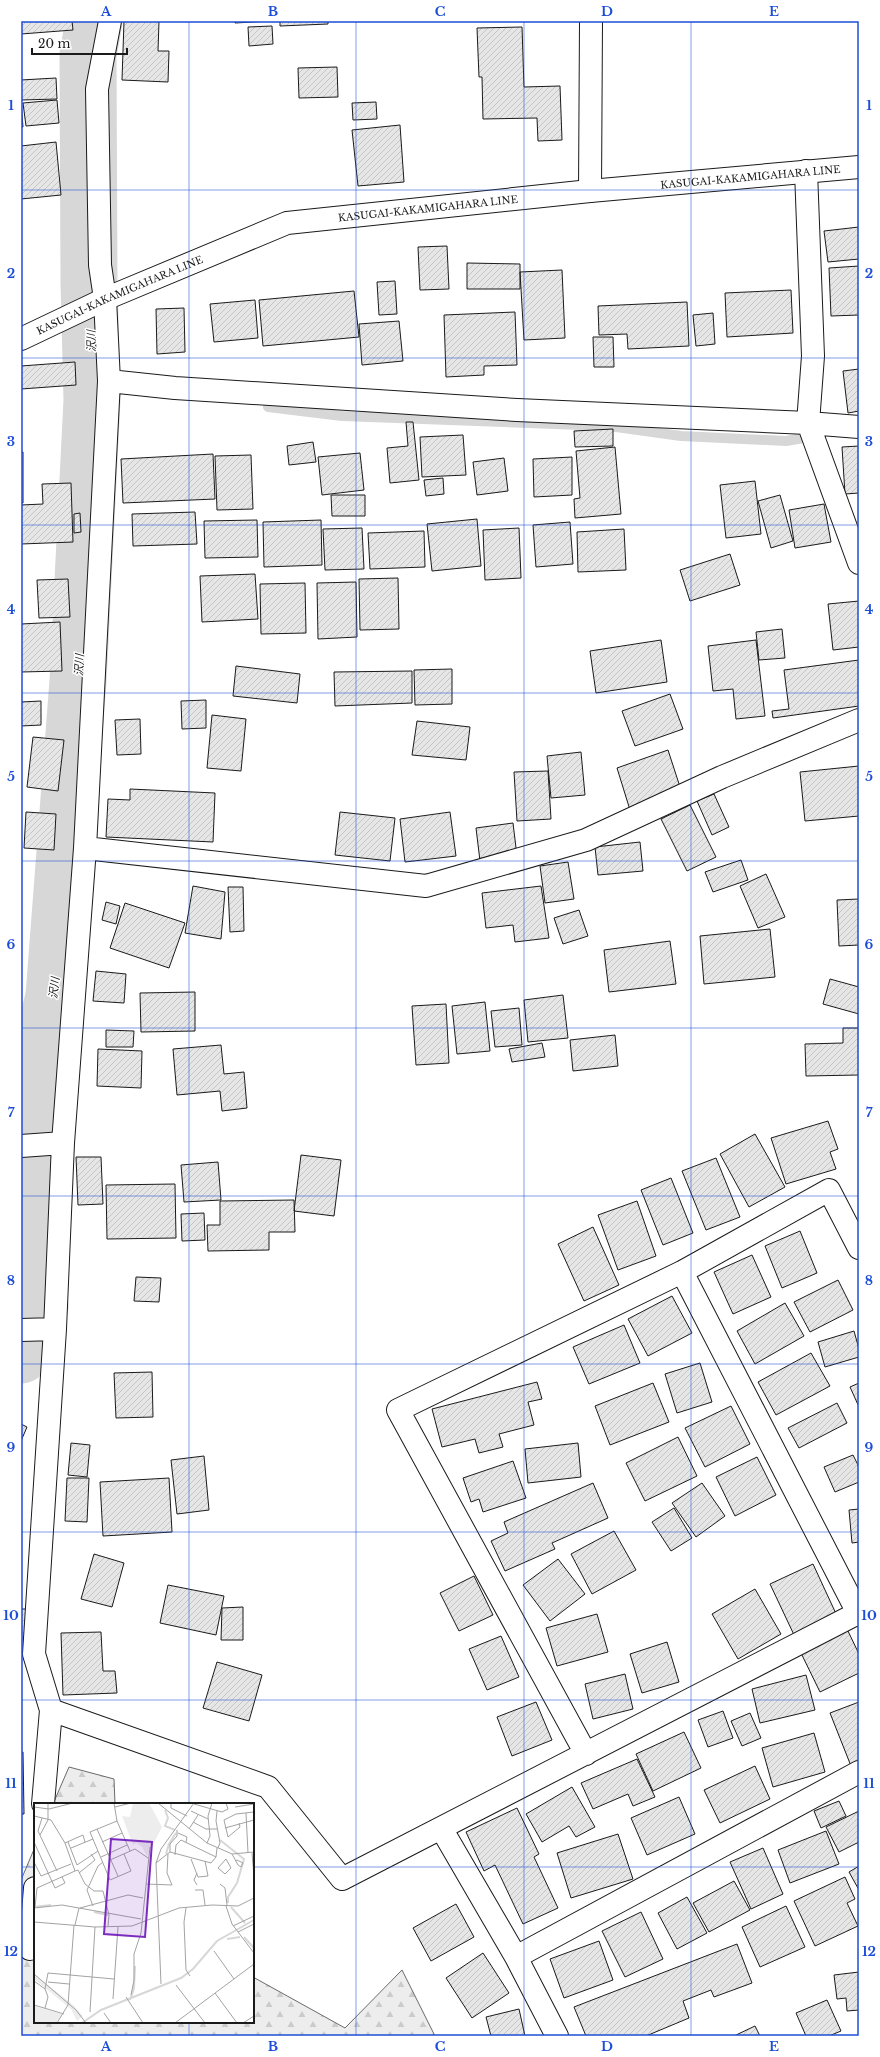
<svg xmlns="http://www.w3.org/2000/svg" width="880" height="2057" viewBox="0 0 880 2057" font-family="'Libre Baskerville','Noto Sans JP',serif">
<defs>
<pattern id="forest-firs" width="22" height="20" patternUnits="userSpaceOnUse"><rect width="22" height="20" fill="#ededed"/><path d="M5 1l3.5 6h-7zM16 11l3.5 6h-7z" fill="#cbcbcb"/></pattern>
<pattern id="building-hatch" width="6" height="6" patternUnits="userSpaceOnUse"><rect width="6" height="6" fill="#e6e6e6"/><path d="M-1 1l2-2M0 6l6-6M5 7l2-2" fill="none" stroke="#c5c5c5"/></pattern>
</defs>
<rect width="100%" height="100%" fill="#fff"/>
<path fill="url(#forest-firs)" stroke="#6a6a6a" d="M69 1767 114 1779 115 1804H53Z
M35 1847V2022H253V1977L345 2028 402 1970 435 2036H21V1880Z"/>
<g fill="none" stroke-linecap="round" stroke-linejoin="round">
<path stroke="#d7d7d7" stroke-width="10" d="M268 407 342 416 609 426 681 436 786 441 815 436"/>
<path stroke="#d7d7d7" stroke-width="57" d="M40 1306 31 1247 37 1121 41 1052 54 996 78 681 92 400 89 283 88 55 94 21
M21 1355 28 1347"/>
</g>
<path fill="url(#building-hatch)" stroke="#1a1a1a" d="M21 21H72L73 30 21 34Z
M124 21H159L158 51H169L168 82 122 80Z
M235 21H270L235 23Z
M280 21H328V24L280 26Z
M272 26 273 44 249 46 248 27Z
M522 27 524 87 560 86 562 140 538 141 537 118 483 119 482 77H479L477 28Z
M337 67 338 97 299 98 298 68Z
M56 78 57 99 21 100V80Z
M57 100 59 123 26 126 23 103Z
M376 102 377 119 353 120 352 103Z
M21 103 23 127H21Z
M400 125 404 182 358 186 352 130Z
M56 142 61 195 21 199V146Z
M859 227V259L828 262 824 231Z
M447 246 449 289 420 290 418 247Z
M467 263 520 264V289H467Z
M859 266V315L831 316 829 268Z
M562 270 565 338 524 340 520 272Z
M395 281 397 314 379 315 377 282Z
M791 290 793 333 727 337 725 293Z
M354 291 359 337 263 346 259 300Z
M255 300 258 338 214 342 210 304Z
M687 302 689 346 628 349 627 334 599 335 598 306Z
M184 308 185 352 157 354 156 309Z
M515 312 517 365 484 366V375L446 377 444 315Z
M713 313 715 344 696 346 693 315Z
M399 321 403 361 362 365 359 324Z
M593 337H613L614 367H594Z
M75 362 76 385 21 389V366Z
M859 369V411L848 413 843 371Z
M406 422H413L419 480 390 483 387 448 408 446Z
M613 429V446L575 447 574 431Z
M463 435 466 475 422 477 420 437Z
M313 442 316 462 289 465 287 446Z
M859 446V493L845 494 842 447Z
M615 447 621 514 575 518 574 499 580 498 576 451Z
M21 452H23V503H21Z
M360 453 364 490 322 495 318 457Z
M213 454 215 499 123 503 121 459Z
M251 455 253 509 217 510 215 456Z
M572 457V495L534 497 533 459Z
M504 458 508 491 477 495 473 462Z
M443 478 444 494 426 496 424 480Z
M755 481 761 534 726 538 720 485Z
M71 483 73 542 21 544V505L43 504 42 484Z
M331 495H365V516H332Z
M780 495 793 541 771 548 758 501Z
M824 504 831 542 795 548 789 510Z
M195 512 197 544 133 546 132 514Z
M80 513 81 532 74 533V514Z
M477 519 481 566 432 571 427 524Z
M257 520 258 557 205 558 204 521Z
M321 520 322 565 264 567 263 522Z
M570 522 573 564 536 567 533 525Z
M362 528 364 569 325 570 323 529Z
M519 528 521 578 485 580 483 530Z
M624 529 626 570 578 572 577 532Z
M424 531 425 567 370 569 368 533Z
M730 554 740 585 690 601 680 570Z
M255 574 258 619 202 622 200 576Z
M398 578 399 629 360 630 359 579Z
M68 579 70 617 39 618 37 580Z
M356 582 357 637 318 639 317 583Z
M305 583 306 633 261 634 260 584Z
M859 601V647L833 650 828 604Z
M60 622 62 671 21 672V624Z
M782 629 785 658 759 660 756 632Z
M661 640 667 682 596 693 590 651Z
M756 640 765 716 736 719 733 689 713 691 708 646Z
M859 660V706L773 718 772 711 789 709 784 670Z
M236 666 300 674 297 703 233 696Z
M452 669V704L415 705 414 670Z
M412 671V703L335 706 334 672Z
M670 694 683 729 635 746 622 711Z
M206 700V728L182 729 181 701Z
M41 701V725L21 726V702Z
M212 715 246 719 241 771 207 768Z
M140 719 141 754 117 755 115 720Z
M417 721 470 727 466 760 412 755Z
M33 737 64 740 58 791 27 787Z
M668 750 682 793 630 810 617 768Z
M581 752 585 795 551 798 547 756Z
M859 766V816L805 821 800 772Z
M548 771 551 819 517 821 514 772Z
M130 789 215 793 213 842 106 837 108 799 130 800Z
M714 794 729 827 712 835 697 801Z
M690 805 716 857 687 871 661 819Z
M26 812 56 814 54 850 24 848Z
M340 812 395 818 390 861 335 855Z
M450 812 456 856 405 862 400 819Z
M513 823 517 856 480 861 476 828Z
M640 842 643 871 598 875 595 847Z
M741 860 748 880 713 892 705 872Z
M568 862 574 899 545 903 540 866Z
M766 874 785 917 758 928 740 886Z
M193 886 225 892 221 939 185 933Z
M541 886 549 938 515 942 513 925 486 928 482 893Z
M228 887H243L244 931 230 932Z
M859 899V945L839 946 837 900Z
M106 902 120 906 116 924 102 920Z
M125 903 185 923 169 968 110 948Z
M579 910 588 936 563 944 554 918Z
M770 929 775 977 704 984 700 936Z
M670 941 676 984 609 992 604 950Z
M96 971 126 974 124 1003 93 1001Z
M830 979 859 987V1014L823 1004Z
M195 992V1031L141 1032 140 993Z
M563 995 568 1038 528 1042 524 1000Z
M485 1002 490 1051 457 1054 452 1006Z
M446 1004 449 1063 416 1065 412 1006Z
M519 1008 522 1045 495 1047 491 1011Z
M843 1028H859V1075L806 1076 805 1044 843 1043Z
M106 1030 134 1031 133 1047H106Z
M615 1035 618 1066 573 1071 570 1040Z
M542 1043 545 1057 512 1062 509 1049Z
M221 1045 224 1074 244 1072 247 1108 222 1111 220 1091 177 1095 173 1049Z
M98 1049 142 1051 141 1088 97 1086Z
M828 1121 838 1149 830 1152 836 1169 786 1184 771 1138Z
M755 1134 785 1187 749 1207 720 1154Z
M301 1155 341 1160 334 1216 294 1211Z
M76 1157H101L103 1204 78 1205Z
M716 1158 740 1217 706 1230 682 1171Z
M218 1162 221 1200 184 1202 181 1165Z
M671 1178 693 1233 663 1245 641 1190Z
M175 1184 176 1238 107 1239 106 1185Z
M294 1200 295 1232H269V1250L208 1251 207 1225H220V1201Z
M637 1201 656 1256 618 1270 598 1215Z
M204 1213 205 1240 182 1241 181 1214Z
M593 1227 619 1285 584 1301 558 1244Z
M800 1231 817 1273 782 1288 765 1246Z
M752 1255 771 1297 733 1314 714 1272Z
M136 1277 161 1278 159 1302 134 1301Z
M838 1280 853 1310 810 1332 794 1302Z
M672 1296 692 1333 648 1356 628 1319Z
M785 1303 804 1336 755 1364 737 1331Z
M624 1325 640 1363 589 1384 573 1347Z
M854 1331 859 1349V1357L825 1367 818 1342Z
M811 1353 830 1386 776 1415 758 1382Z
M700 1363 712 1402 677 1413 665 1374Z
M152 1372 153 1417 116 1418 114 1373Z
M537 1382 542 1399 528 1402 534 1425 499 1434 503 1447 479 1453 475 1439 442 1447 432 1409Z
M653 1383 669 1422 610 1445 595 1406Z
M859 1383V1407L850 1387Z
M837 1403 847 1423 799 1448 788 1428Z
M731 1406 750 1444 705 1467 685 1428Z
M21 1424 27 1427 21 1441Z
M678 1437 697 1476 645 1501 626 1463Z
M71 1443 90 1445 87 1477 68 1475Z
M578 1443 581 1477 528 1483 525 1449Z
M853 1455 859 1467V1482L835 1492 824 1467Z
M204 1456 209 1510 177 1514 171 1460Z
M757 1457 776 1495 735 1516 716 1477Z
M513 1461 526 1498 483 1512 479 1499 471 1502 463 1478Z
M67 1478H89L87 1522 65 1521Z
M169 1478 172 1532 103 1536 100 1482Z
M593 1483 608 1518 552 1543 555 1549 505 1571 491 1541 508 1533 504 1522Z
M702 1483 725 1516 696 1537 672 1503Z
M674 1508 692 1538 671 1551 652 1522Z
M859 1509V1542L852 1543 849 1510Z
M614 1531 636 1570 592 1594 571 1554Z
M94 1554 124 1563 112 1607 81 1599Z
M558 1559 585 1594 550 1621 523 1585Z
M813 1564 838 1618 795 1637 770 1584Z
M474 1576 493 1615 459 1631 440 1593Z
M168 1585 224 1596 216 1635 160 1623Z
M755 1589 781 1634 738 1659 712 1614Z
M243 1607V1640H221L222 1608Z
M21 1609H30L33 1653H21Z
M597 1614 608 1652 557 1666 546 1628Z
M847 1629 859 1654V1673L820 1692 800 1651Z
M101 1632 103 1671H115L117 1693 63 1695 61 1633Z
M501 1636 519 1677 487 1690 469 1649Z
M667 1642 679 1682 642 1693 630 1654Z
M217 1662 262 1675 249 1721 203 1708Z
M625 1674 633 1709 593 1719 585 1684Z
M806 1675 815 1710 760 1723 752 1689Z
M536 1702 552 1740 512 1756 497 1717Z
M859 1702V1763L851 1766 830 1713Z
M723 1711 733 1738 708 1747 698 1720Z
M750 1713 761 1738 742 1746 731 1721Z
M684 1732 701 1768 653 1791 636 1754Z
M814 1733 825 1772 773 1787 762 1748Z
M21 1752H23L24 1814H21Z
M637 1759 655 1797 633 1806 628 1794 593 1809 581 1783Z
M755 1766 770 1799 720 1823 704 1790Z
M572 1787 595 1827 576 1837 569 1826 542 1842 526 1814Z
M679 1797 695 1834 647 1855 631 1818Z
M839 1801 846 1816 821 1828 814 1811Z
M517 1808 539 1854 534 1857 558 1908 523 1924 495 1865 484 1871 466 1832Z
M859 1811V1842L839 1852 826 1827Z
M826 1831 839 1864 790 1883 778 1850Z
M618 1834 633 1879 571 1898 557 1853Z
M763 1848 783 1894 751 1909 730 1862Z
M859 1866V1890L849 1872Z
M845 1877 855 1899 847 1903 858 1926 815 1946 794 1901Z
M734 1881 750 1910 709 1932 693 1903Z
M687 1897 707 1933 677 1949 658 1913Z
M456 1904 474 1937 431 1961 413 1928Z
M786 1906 805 1947 760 1967 742 1927Z
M641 1912 663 1959 625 1977 602 1931Z
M599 1941 613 1980 564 1998 550 1959Z
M737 1944 752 1983 714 1997 711 1990 683 2001 689 2018 646 2036H586L574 2007Z
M483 1953 509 1993 472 2018 446 1978Z
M859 1972V2010L847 2011 846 1998 837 1999 834 1975Z
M827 2000 841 2031 829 2036H806L796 2013Z
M519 2009 525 2036H491L486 2017Z
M755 2026 760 2036H734Z"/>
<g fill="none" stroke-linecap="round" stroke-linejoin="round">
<g stroke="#1a1a1a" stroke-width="24">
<path id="minor" d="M806 171 813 356 808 423 859 563
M590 191 591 21
M109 381 175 388 517 410 808 423 859 427
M85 848 426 886 586 840 722 777 859 720
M21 1146 63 1143
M682 1272 859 1615
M21 1330 55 1329
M51 1710 268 1787 342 1879 858 1613
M586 1754 398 1410 682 1272 829 1190 859 1248
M43 1804 51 1710 34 1654 55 1329 63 1143 85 848 109 381 105 299 100 265 97 89 110 21
M441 1828 516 1957 557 2036
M30 1949 35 1888
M516 1957 859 1772"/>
</g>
<g stroke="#1a1a1a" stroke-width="24">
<g id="major">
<path id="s1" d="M21 339 105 299 287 223 590 191 859 167"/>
</g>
</g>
<use href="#minor" stroke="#fff" stroke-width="22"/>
<use href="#major" stroke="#fff" stroke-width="22"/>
</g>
<path fill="none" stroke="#1d4ed8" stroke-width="1" stroke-opacity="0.55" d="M189 21V1804M356 21V2036M524 21V2036M691 21V2036M21 190H859M21 358H859M21 525H859M21 693H859M21 861H859M21 1028H859M21 1196H859M21 1364H859M21 1532H859M21 1700H859M21 1867H35M253 1867H859M189 2022V2036"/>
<g text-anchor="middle" stroke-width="3" stroke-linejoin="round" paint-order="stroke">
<g font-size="10" fill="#1a1a1a" stroke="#fff">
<text dy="4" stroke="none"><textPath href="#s1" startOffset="756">KASUGAI-KAKAMIGAHARA LINE</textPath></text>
<text dy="4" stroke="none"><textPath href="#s1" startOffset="432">KASUGAI-KAKAMIGAHARA LINE</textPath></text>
<text dy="4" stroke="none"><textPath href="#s1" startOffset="108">KASUGAI-KAKAMIGAHARA LINE</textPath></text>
</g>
<g font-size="11" font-style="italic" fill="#1a1a1a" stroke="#fff">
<text transform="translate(91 341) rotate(-91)" y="4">沢川</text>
<text transform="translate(79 665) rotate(-87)" y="4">沢川</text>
<text transform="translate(54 988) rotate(-84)" y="4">沢川</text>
</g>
</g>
<g transform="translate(34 1803)">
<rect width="220" height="220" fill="#fff"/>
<path d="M0 171 39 202 49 213 43 218 37 206 0 176ZM0 203 27 211V212L22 220H0Z" fill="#ededed"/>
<path d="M99 0H115L128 24 113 53 108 44 102 40 99 42 88 13 96 14Z" fill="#ededed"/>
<path fill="none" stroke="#d7d7d7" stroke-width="2" d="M131 7 134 15 131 23 141 27M186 37 210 56 203 80 194 94V100M132 51 135 41 142 30M0 104 17 102M197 104 211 120M60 109 74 112M210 134 220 145M193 136 206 134M96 197 100 185 101 163M48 220 67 207 147 175 159 166 183 138 220 117"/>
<path fill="none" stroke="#a3a3a3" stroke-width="1" d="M80 0 83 18 96 48M124 0 173 40 198 51 220 49M137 0V5L153 13M160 1 188 9 194 6 192 0M0 4 15 6 39 0M81 4 97 0M201 4 220 1M157 8 174 16M183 8 182 18 186 40 184 45M212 10 214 50M0 13 17 17 31 40 41 68 44 67 51 81 60 88H69L75 112 74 123M8 15 4 28 23 68M83 18 56 29 76 77 97 68 90 51M159 19 172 26H183M205 20 206 24 194 34 190 17 202 11 220 9M191 25 220 17M63 26 84 73M155 26 164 12M144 30 153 34 152 39M6 32 14 17V0M0 39 21 85 31 80 28 74M34 39 43 62 64 48M68 39 88 30M31 40 49 32 51 39M173 40 176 33 174 13 178 0M37 45 59 36M136 49 177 60 182 54 183 45M218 50 220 73M198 51 204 62 207 64 209 60 203 57 201 58M141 52 142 42 147 37 182 54M67 54 93 42M157 56 164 74 174 73 171 58M192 56 197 65 191 71 184 65ZM76 57 101 46 114 55M0 59 7 73 37 61M122 60 136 49V41L143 33V27M45 70 61 57 57 51M163 70 160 77 163 82M112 81 138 82 133 70 134 51M186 81 191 85 193 102M161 87H169L171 102M59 103 53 87 64 63 69 59M192 103 198 121 220 150M1 104 3 85 41 68M0 105 28 102 107 116M46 105 94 92 109 95M152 105 150 119 152 167 156 173M0 119 61 124 98 123 145 105 178 102 204 103 220 95M41 122 45 105M199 123 220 113M204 129 220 121M180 148 200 176M0 171 42 207 52 220M0 178 11 186M14 179 35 181M127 181 122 60 127 46 160 0M142 182 171 220M181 190 203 220M97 192 100 177V151L107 130 116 44M92 194 109 220M79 196 84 124M0 202 30 211M11 205 14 194 11 186 14 170 80 176M56 209 61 124M70 210 77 220M23 220 34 202 40 122M141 220 220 161M209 220 220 213"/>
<path fill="#7b2cbf" fill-opacity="0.15" stroke="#7b2cbf" stroke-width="2" d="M77 36 118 39 111 134 70 131Z"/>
<rect width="220" height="220" fill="none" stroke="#1a1a1a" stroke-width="2"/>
</g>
<rect width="880" height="2057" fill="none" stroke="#ffffff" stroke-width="44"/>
<path d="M32 48v6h95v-6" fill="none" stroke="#1a1a1a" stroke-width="2"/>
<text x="38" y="48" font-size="12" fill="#1a1a1a" stroke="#ffffff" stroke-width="3" paint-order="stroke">20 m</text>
<rect x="22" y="22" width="836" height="2013" fill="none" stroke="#1d4ed8" stroke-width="1.5"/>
<g font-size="13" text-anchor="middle" font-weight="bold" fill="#1d4ed8">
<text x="106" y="16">A</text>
<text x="273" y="16">B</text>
<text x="440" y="16">C</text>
<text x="607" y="16">D</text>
<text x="774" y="16">E</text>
<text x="11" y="110">1</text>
<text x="869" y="110">1</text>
<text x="11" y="278">2</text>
<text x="869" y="278">2</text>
<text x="11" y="446">3</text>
<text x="869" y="446">3</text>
<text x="11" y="614">4</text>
<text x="869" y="614">4</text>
<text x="11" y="781">5</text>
<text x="869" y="781">5</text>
<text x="11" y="949">6</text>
<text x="869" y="949">6</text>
<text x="11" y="1117">7</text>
<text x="869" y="1117">7</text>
<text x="11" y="1285">8</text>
<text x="869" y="1285">8</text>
<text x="11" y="1452">9</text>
<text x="869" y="1452">9</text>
<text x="11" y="1620">10</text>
<text x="869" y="1620">10</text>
<text x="11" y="1788">11</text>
<text x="869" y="1788">11</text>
<text x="11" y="1956">12</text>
<text x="869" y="1956">12</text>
<text x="106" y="2051">A</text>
<text x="273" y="2051">B</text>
<text x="440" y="2051">C</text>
<text x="607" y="2051">D</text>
<text x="774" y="2051">E</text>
</g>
</svg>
